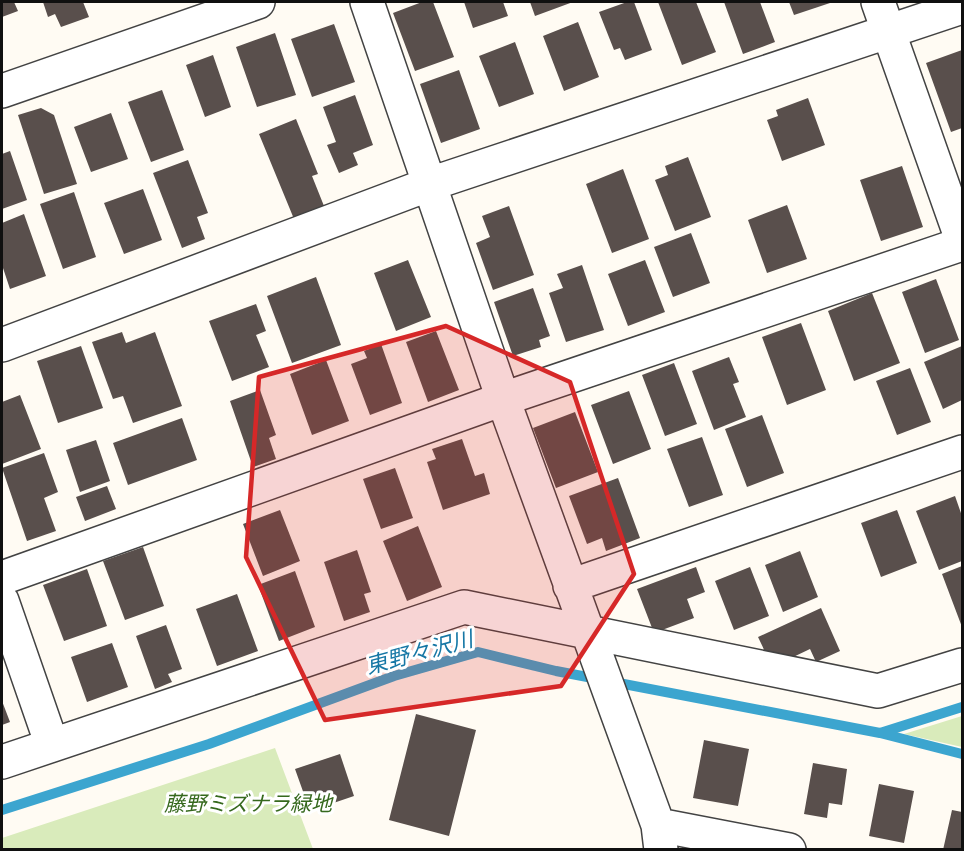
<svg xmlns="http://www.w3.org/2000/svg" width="964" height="851" viewBox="0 0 964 851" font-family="'IBM Plex Serif','Noto Sans JP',serif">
<rect width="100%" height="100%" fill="#fffbf3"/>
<path fill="#d9ebbb" d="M962 716V747L904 734Z
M275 748 313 849H2V838Z"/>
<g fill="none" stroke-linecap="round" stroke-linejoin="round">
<path stroke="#3ca5cf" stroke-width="10" d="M880 733 962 707
M2 810 209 744 394 676 478 652 556 671 880 733 962 754"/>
</g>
<path fill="#594f4c" d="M2 2H14L18 11 2 17Z
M43 2H83L89 17 61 27 55 14 48 17Z
M422 2H433L454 57 415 71 393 13Z
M464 2H503L508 16 473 28Z
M530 2H573L535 16Z
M627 2H634L652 50 625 60 620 48 614 50 599 12Z
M658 2H696L716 52 682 65Z
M724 2H760L775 42 743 54Z
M789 2H833L794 15Z
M578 22 599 77 564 91 543 36Z
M334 24 355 82 312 97 291 39Z
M275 33 296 95 257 107 236 47Z
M515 42 534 94 499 107 479 56Z
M962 50V128L951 132 926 63Z
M213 55 231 107 205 117 186 65Z
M459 70 480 129 441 143 420 84Z
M162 90 184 150 151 162 128 102Z
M355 95 373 145 353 153 358 165 339 173 327 145 336 142 323 107Z
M808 98 825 145 782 161 767 120 778 116 776 110Z
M41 108 54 115 77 184 44 194 18 115Z
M111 113 128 159 91 172 74 127Z
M296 119 318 174 312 176 324 206 294 219 259 134Z
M10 151 27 200 2 209V154Z
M688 157 711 217 675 231 655 180 668 175 665 166Z
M188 160 208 213 197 217 205 239 182 248 153 173Z
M902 166 923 227 881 241 860 180Z
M623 169 649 239 612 253 586 184Z
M143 189 162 240 124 254 104 203Z
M74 192 96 257 63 269 40 204Z
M787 205 807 259 767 273 748 220Z
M509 206 534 275 493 290 476 243 490 237 482 216Z
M24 214 46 276 10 289 2 265V223Z
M691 233 710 283 673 297 654 247Z
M408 260 431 317 396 331 374 273Z
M645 260 665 312 628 326 608 274Z
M582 265 604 330 566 342 549 293 563 288 557 274Z
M316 277 341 345 292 363 267 296Z
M936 279 959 340 925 353 902 292Z
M533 288 550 336 539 340 541 347 513 356 494 302Z
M872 293 900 363 854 381 828 311Z
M256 304 266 331 256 335 269 367 232 381 209 321Z
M801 323 826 390 787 405 762 337Z
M436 331 459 390 428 402 406 342Z
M122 332 126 343 155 332 182 406 133 423 123 396 113 399 92 342Z
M381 344 402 403 370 415 351 364 367 358 364 351Z
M81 346 103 408 58 423 37 361Z
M962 346V400L943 409 924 362Z
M729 357 739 382 733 384 746 417 714 430 692 371Z
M326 360 349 421 312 435 290 374Z
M674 363 697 424 665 436 642 375Z
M910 368 931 422 897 435 876 381Z
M260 390 276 435 269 438 276 459 253 467 230 401Z
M629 391 651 449 613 464 591 405Z
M20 395 41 449 2 464V402Z
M575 412 598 472 556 488 533 428Z
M762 415 784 473 747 487 725 429Z
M182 418 197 460 128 485 113 443Z
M702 437 723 495 689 507 667 449Z
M462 439 475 476 484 473 490 494 443 510 427 462 436 459 432 449Z
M96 440 110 481 80 492 66 450Z
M44 453 58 492 44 498 56 531 27 541 2 468Z
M395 468 413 518 381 529 363 479Z
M618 478 640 538 606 551 602 538 587 544 569 496Z
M107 486 116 509 85 521 76 497Z
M955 496 962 516V561L939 570 916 511Z
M280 510 300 561 263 576 243 524Z
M897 510 917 563 881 577 861 523Z
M418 526 442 587 407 601 383 541Z
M143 547 164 606 125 620 103 561Z
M357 550 371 592 364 594 370 612 344 621 324 562Z
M800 551 818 597 783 612 765 565Z
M962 566V627L942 574Z
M696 567 705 592 687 599 694 618 654 633 637 589Z
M750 567 769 616 734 630 715 581Z
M87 569 107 626 64 641 43 585Z
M295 571 315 627 279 641 258 585Z
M237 594 258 651 217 666 196 609Z
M821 608 840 651 816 662 810 649 789 659 768 658 758 637Z
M166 625 182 669 168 674 172 682 155 689 136 636Z
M112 643 128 687 87 702 71 657Z
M2 701 10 722 2 725Z
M416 714 476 730 449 836 389 820Z
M704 740 749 749 738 806 693 798Z
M340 754 354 796 310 811 295 769Z
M813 763 847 769 842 805 829 803 827 818 804 814Z
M879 784 914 791 904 843 869 836Z
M952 810 962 812V850H943Z"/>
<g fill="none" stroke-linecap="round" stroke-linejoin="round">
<g stroke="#434343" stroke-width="36">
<path id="street" d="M367 2 503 399 658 825 661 850
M878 2 962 240
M2 91 258 2
M2 345 430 184 962 7
M2 578 503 399 962 244
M570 586 962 452
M2 601 52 745
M2 762 464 607 878 691 962 665
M658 825 789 850"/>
</g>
<use href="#street" stroke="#fff" stroke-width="33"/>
</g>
<path fill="#d62828" fill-opacity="0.2" stroke="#d62828" stroke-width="4.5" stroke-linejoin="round" d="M446 326 570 382 634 574 561 686 325 720 246 557 259 377Z"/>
<g text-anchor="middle" stroke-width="6" stroke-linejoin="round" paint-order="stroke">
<g font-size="21" font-style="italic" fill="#36691e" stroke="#fff">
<text x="248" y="811">藤野ミズナラ緑地</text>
</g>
<g font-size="22" font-style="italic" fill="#1677a5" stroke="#fff">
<text transform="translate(419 652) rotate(-15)" y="8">東野々沢川</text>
</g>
</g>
<rect width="964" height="851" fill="none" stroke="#101010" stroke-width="6"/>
</svg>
